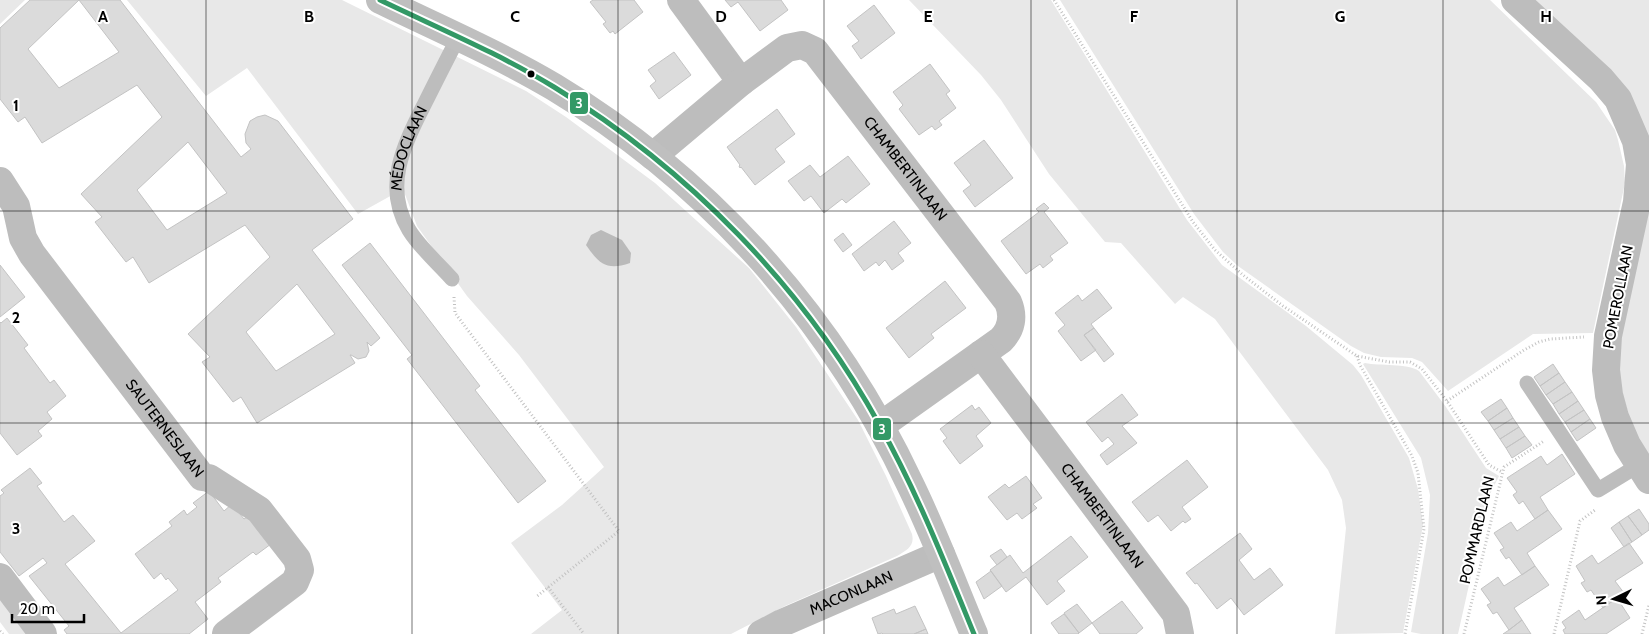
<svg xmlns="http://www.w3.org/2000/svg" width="1649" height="634" viewBox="0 0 1649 634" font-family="Cabin,sans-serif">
<rect width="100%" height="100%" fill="#fff"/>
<path fill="#e8e8e8" d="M0 0H25L0 24Z
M127 0H342L526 91 566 117 655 183 749 268 796 327 858 420 886 476 912 534C915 546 907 550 897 556L785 606 731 634H531L562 610 511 543 562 505 604 467 519 355 467 296 417 226 403 189 358 214 247 68 206 96Z
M909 0H1051L1187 220 1222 265 1306 326 1353 365 1361 375 1409 458 1418 489 1423 525 1403 633 1335 634 1346 528 1342 500 1328 470 1215 319 1183 297 1175 304 1121 243 1105 242 1049 174 1001 100 981 75Z
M1060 0H1490L1596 102 1615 130 1618 140 1624 166 1625 183 1593 333 1533 334 1448 391 1422 362 1412 358 1381 357 1364 353 1351 346 1238 266 1223 252 1194 214Z
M1532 0H1649V147Z
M1649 201V463L1637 441 1622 393 1617 360Z
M1365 363C1380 366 1407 363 1419 371L1446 407 1486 468 1499 476 1489 496 1458 634H1421L1411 632 1428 533 1430 495 1421 458 1363 364Z
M0 584 37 634H9L0 622Z"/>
<path fill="#bababa" d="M601 230 622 240 631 253 630 263C607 271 599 264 586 245L591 235Z"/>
<path fill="#dbdbdb" stroke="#c3c3c3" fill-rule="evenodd" d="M30 0H120L241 157 251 149 246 143 245 134 250 121 257 117 265 115 278 121 353 219 312 250 380 338 371 346 367 342 369 351 366 357 358 359 351 355H350L355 363 257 423 241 397 233 402 202 362 210 357 188 334 270 257 245 225 149 283 133 257 126 262 95 222 102 217 81 194 162 117 137 85 42 143 25 117 18 122 0 99V28ZM79 0 119 52 59 88 28 49ZM188 142 227 193 167 230 137 190ZM297 284 335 334 276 371 246 332Z
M593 0H634L643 12 615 34 613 31 610 33 603 24 606 22 590 2Z
M725 0H781L788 10 760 31 738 2 731 7Z
M874 5 895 33 861 59 852 46 859 41 847 26Z
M674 52 691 75 659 99 650 86 656 81 648 70Z
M930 64 950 91 946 94 956 108 939 121 942 125 935 130 932 126 919 135 899 109 903 105 893 92Z
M777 109 795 134 775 149 785 162 755 185 741 167 740 168 739 166 740 165 727 147Z
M984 140 1013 178 975 207 963 191 971 185 954 163Z
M848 156 870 184 846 203 842 199 824 213 811 196 804 201 788 181 810 165 820 177Z
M1044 203 1049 208 1044 212 1068 243 1050 256 1053 260 1043 268 1040 264 1026 274 1001 241 1039 212 1036 209Z
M894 221 911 243 898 253 904 261 892 270 885 260 879 266 876 262 864 271 852 254Z
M843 233 852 245 843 252 834 240Z
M370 243 480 386 475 390 546 481 518 503 407 359 412 355 342 265Z
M0 265 25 297 0 317Z
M945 281 966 308 931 334 934 338 909 358 886 328Z
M1097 289 1112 308 1091 324 1094 328 1084 335 1096 350 1081 361 1058 331 1065 325 1055 313 1078 295 1082 301Z
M7 318 28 345 24 348 50 383 54 380 66 396 47 412 52 419 38 431 42 436 17 455 0 433V322L1 323Z
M1094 328 1114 354 1104 362 1084 335Z
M1553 364 1559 373 1540 386 1534 377Z
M1559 373 1565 382 1546 395 1540 386Z
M1565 382 1572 392 1553 404 1546 395Z
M1572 392 1578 401 1559 414 1553 404Z
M1122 394 1138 415 1122 426 1137 443 1107 465 1100 455 1114 444 1108 437 1102 442 1086 422Z
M1501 399 1507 408 1488 421 1481 412Z
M1578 401 1584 410 1565 422 1559 414Z
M972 405 975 410 979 407 991 423 976 436 983 446 960 464 943 441 947 438 940 429Z
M1507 408 1513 418 1494 430 1488 421Z
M1584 410 1590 419 1571 432 1565 422Z
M1513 418 1519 427 1500 439 1494 430Z
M1590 419 1596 428 1577 441 1571 432Z
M1519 427 1525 436 1506 448 1500 439Z
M1525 436 1532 445 1512 458 1506 448Z
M1562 454 1575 474 1540 497 1548 510 1535 519 1523 501 1519 504 1513 495 1517 492 1507 478 1541 456 1547 465Z
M1187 460 1208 487 1182 507 1191 519 1185 523 1183 521 1171 531 1158 515 1148 522 1132 502Z
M30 468 42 483 37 486 64 522 73 515 95 541 65 564 121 633 178 590 168 578 166 580 161 573 154 579 135 554 172 526 169 522 184 510 187 515 197 507 193 503 209 491 224 511 232 504 244 519 250 515 271 544 256 555 253 552 218 578 221 582 195 602 208 619 189 634H67L64 630 69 626 29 576 47 563 43 558 19 576 0 552V496L4 493 1 490Z
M1026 476 1042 498 1033 504 1037 508 1022 519 1017 513 1007 520 988 497 1005 484 1009 488Z
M1639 509 1649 524V530L1642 535 1628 516Z
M1548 510 1562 529 1527 553 1535 566 1522 575 1509 557 1506 559 1500 550 1504 548 1494 533 1511 522 1517 531Z
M1628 516 1642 535 1632 542 1619 522Z
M1619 522 1632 542 1624 547 1611 528Z
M1240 533 1252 549 1239 560 1254 580 1270 568 1283 585 1244 615 1231 598 1217 609 1197 583 1195 584 1186 573Z
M1071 536 1088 557 1057 581 1065 591 1047 605 1026 577 1006 592 990 570 1010 555 1023 573Z
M1629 543 1643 563 1615 581 1624 593 1603 608 1591 590 1587 592 1581 583 1585 581 1576 566 1592 555 1598 564Z
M1001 549 1007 557 997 565 990 556Z
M1535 566 1549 585 1514 608 1522 620 1509 630 1497 612 1493 614 1487 605 1491 603 1481 589 1498 577 1504 586Z
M991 571 1002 586 984 599 976 582Z
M1617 598 1630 618 1606 634H1565L1563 630 1566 628 1562 622 1579 610 1585 620Z
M1122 601 1143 628 1136 634H1100L1092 623Z
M1077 604 1092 623 1079 633 1064 613Z
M915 606 926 629 914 634H883L882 633 878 634 872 618 894 609 896 614Z
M1064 614 1079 633 1078 634H1059L1051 623Z
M1522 620 1531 634H1503L1509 630Z
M926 629 928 634H914Z"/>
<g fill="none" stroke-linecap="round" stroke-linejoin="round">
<path stroke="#c2c2c2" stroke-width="3" stroke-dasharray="1 2.5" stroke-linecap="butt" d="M1054 0 1168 182 1193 222 1215 250 1243 275 1283 306 1357 356 1389 362H1410L1422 369 1447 401 1489 465 1502 472
M454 297 455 313 619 531 536 597
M1357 356 1360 365 1412 456 1418 473 1424 529 1405 634
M1447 401 1524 350 1539 342 1550 339 1584 337
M548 587 584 634
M0 631 3 634
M1464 634 1504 467 1544 441
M1554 634 1580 521 1595 510
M1642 634 1649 605"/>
<g stroke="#bdbdbd" stroke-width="15">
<path id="s1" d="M452 279C438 263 420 248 409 230 382 186 405 143 425 103 436 81 447 59 458 38"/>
<path d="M1527 383 1598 490 1639 465"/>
</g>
<g stroke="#bdbdbd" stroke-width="28">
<path d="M681 0 741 82"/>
<path d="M1515 0 1601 79 1618 99 1636 141 1640 164 1637 202 1608 336 1606 370 1609 395 1615 417 1627 445 1649 480"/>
<path id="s2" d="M653 156 741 82 787 48 802 45 815 51 1008 302C1014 316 1012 329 1001 340L880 426"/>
<path id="s3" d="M0 181 16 206 23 238 32 254 202 477 209 478 259 510 297 559 300 570 295 582 226 634"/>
<path id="s4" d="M981 354 1176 614 1180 634"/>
<path d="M0 577 43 634"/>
<path id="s5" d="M761 634 782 623 941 554"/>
</g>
<path stroke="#bfbfbf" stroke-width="28" d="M380 0C438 28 498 54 554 87 710 181 833 320 910 484 934 533 953 584 974 634"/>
<g stroke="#fff" stroke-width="9">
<path id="bus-1" d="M380 0C438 28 498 53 554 87 688 169 803 286 879 424 917 492 945 563 974 634"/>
</g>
<use href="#bus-1" stroke="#396" stroke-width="5"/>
</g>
<path fill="none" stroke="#000" stroke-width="1" stroke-opacity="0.55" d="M206 0V634M412 0V634M618 0V634M824 0V634M1031 0V634M1237 0V634M1443 0V634M0 211H1649M0 423H1649"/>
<circle fill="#000" stroke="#fff" stroke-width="2" cx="531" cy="74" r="4.5"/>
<g text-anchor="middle" stroke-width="4" stroke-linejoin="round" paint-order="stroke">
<g font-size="15" fill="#000" stroke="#fff">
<text dy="5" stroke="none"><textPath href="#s1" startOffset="151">MÉDOCLAAN</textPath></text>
<text dy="5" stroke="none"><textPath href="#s2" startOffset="350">CHAMBERTINLAAN</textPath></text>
<text transform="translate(1618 297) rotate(-79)" y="5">POMEROLLAAN</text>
<text dy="5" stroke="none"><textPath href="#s3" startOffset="300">SAUTERNESLAAN</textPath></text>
<text dy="5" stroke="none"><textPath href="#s4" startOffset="202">CHAMBERTINLAAN</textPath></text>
<text transform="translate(1477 530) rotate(-77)" y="5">POMMARDLAAN</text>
<text dy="5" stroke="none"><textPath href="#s5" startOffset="99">MACONLAAN</textPath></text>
</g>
</g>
<g font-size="16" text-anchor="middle" font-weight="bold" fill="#000" stroke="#fff" stroke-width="4" stroke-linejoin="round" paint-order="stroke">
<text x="103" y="22">A</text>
<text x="309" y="22">B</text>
<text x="515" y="22">C</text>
<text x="721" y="22">D</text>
<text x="928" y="22">E</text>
<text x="1134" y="22">F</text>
<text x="1340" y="22">G</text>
<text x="1546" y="22">H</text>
<text x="16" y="111">1</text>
<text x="16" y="323">2</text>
<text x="16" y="534">3</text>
</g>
<g stroke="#fff" stroke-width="2">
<rect x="569" y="91" width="20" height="24" rx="5" fill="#396"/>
<rect x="872" y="417" width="20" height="24" rx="5" fill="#396"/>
</g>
<g font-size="14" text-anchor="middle" font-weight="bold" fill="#fff">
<text x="579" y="108">3</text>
<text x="882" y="434">3</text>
</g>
<g transform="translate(1614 599) rotate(265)" stroke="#ffffff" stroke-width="4" paint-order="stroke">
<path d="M0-4L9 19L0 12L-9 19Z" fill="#000000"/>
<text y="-8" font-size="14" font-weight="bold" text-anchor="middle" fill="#000000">N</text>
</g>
<path d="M12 614v8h72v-8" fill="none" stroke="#000000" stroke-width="2.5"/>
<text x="20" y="614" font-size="15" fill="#000000" stroke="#ffffff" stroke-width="4" paint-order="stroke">20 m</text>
</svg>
